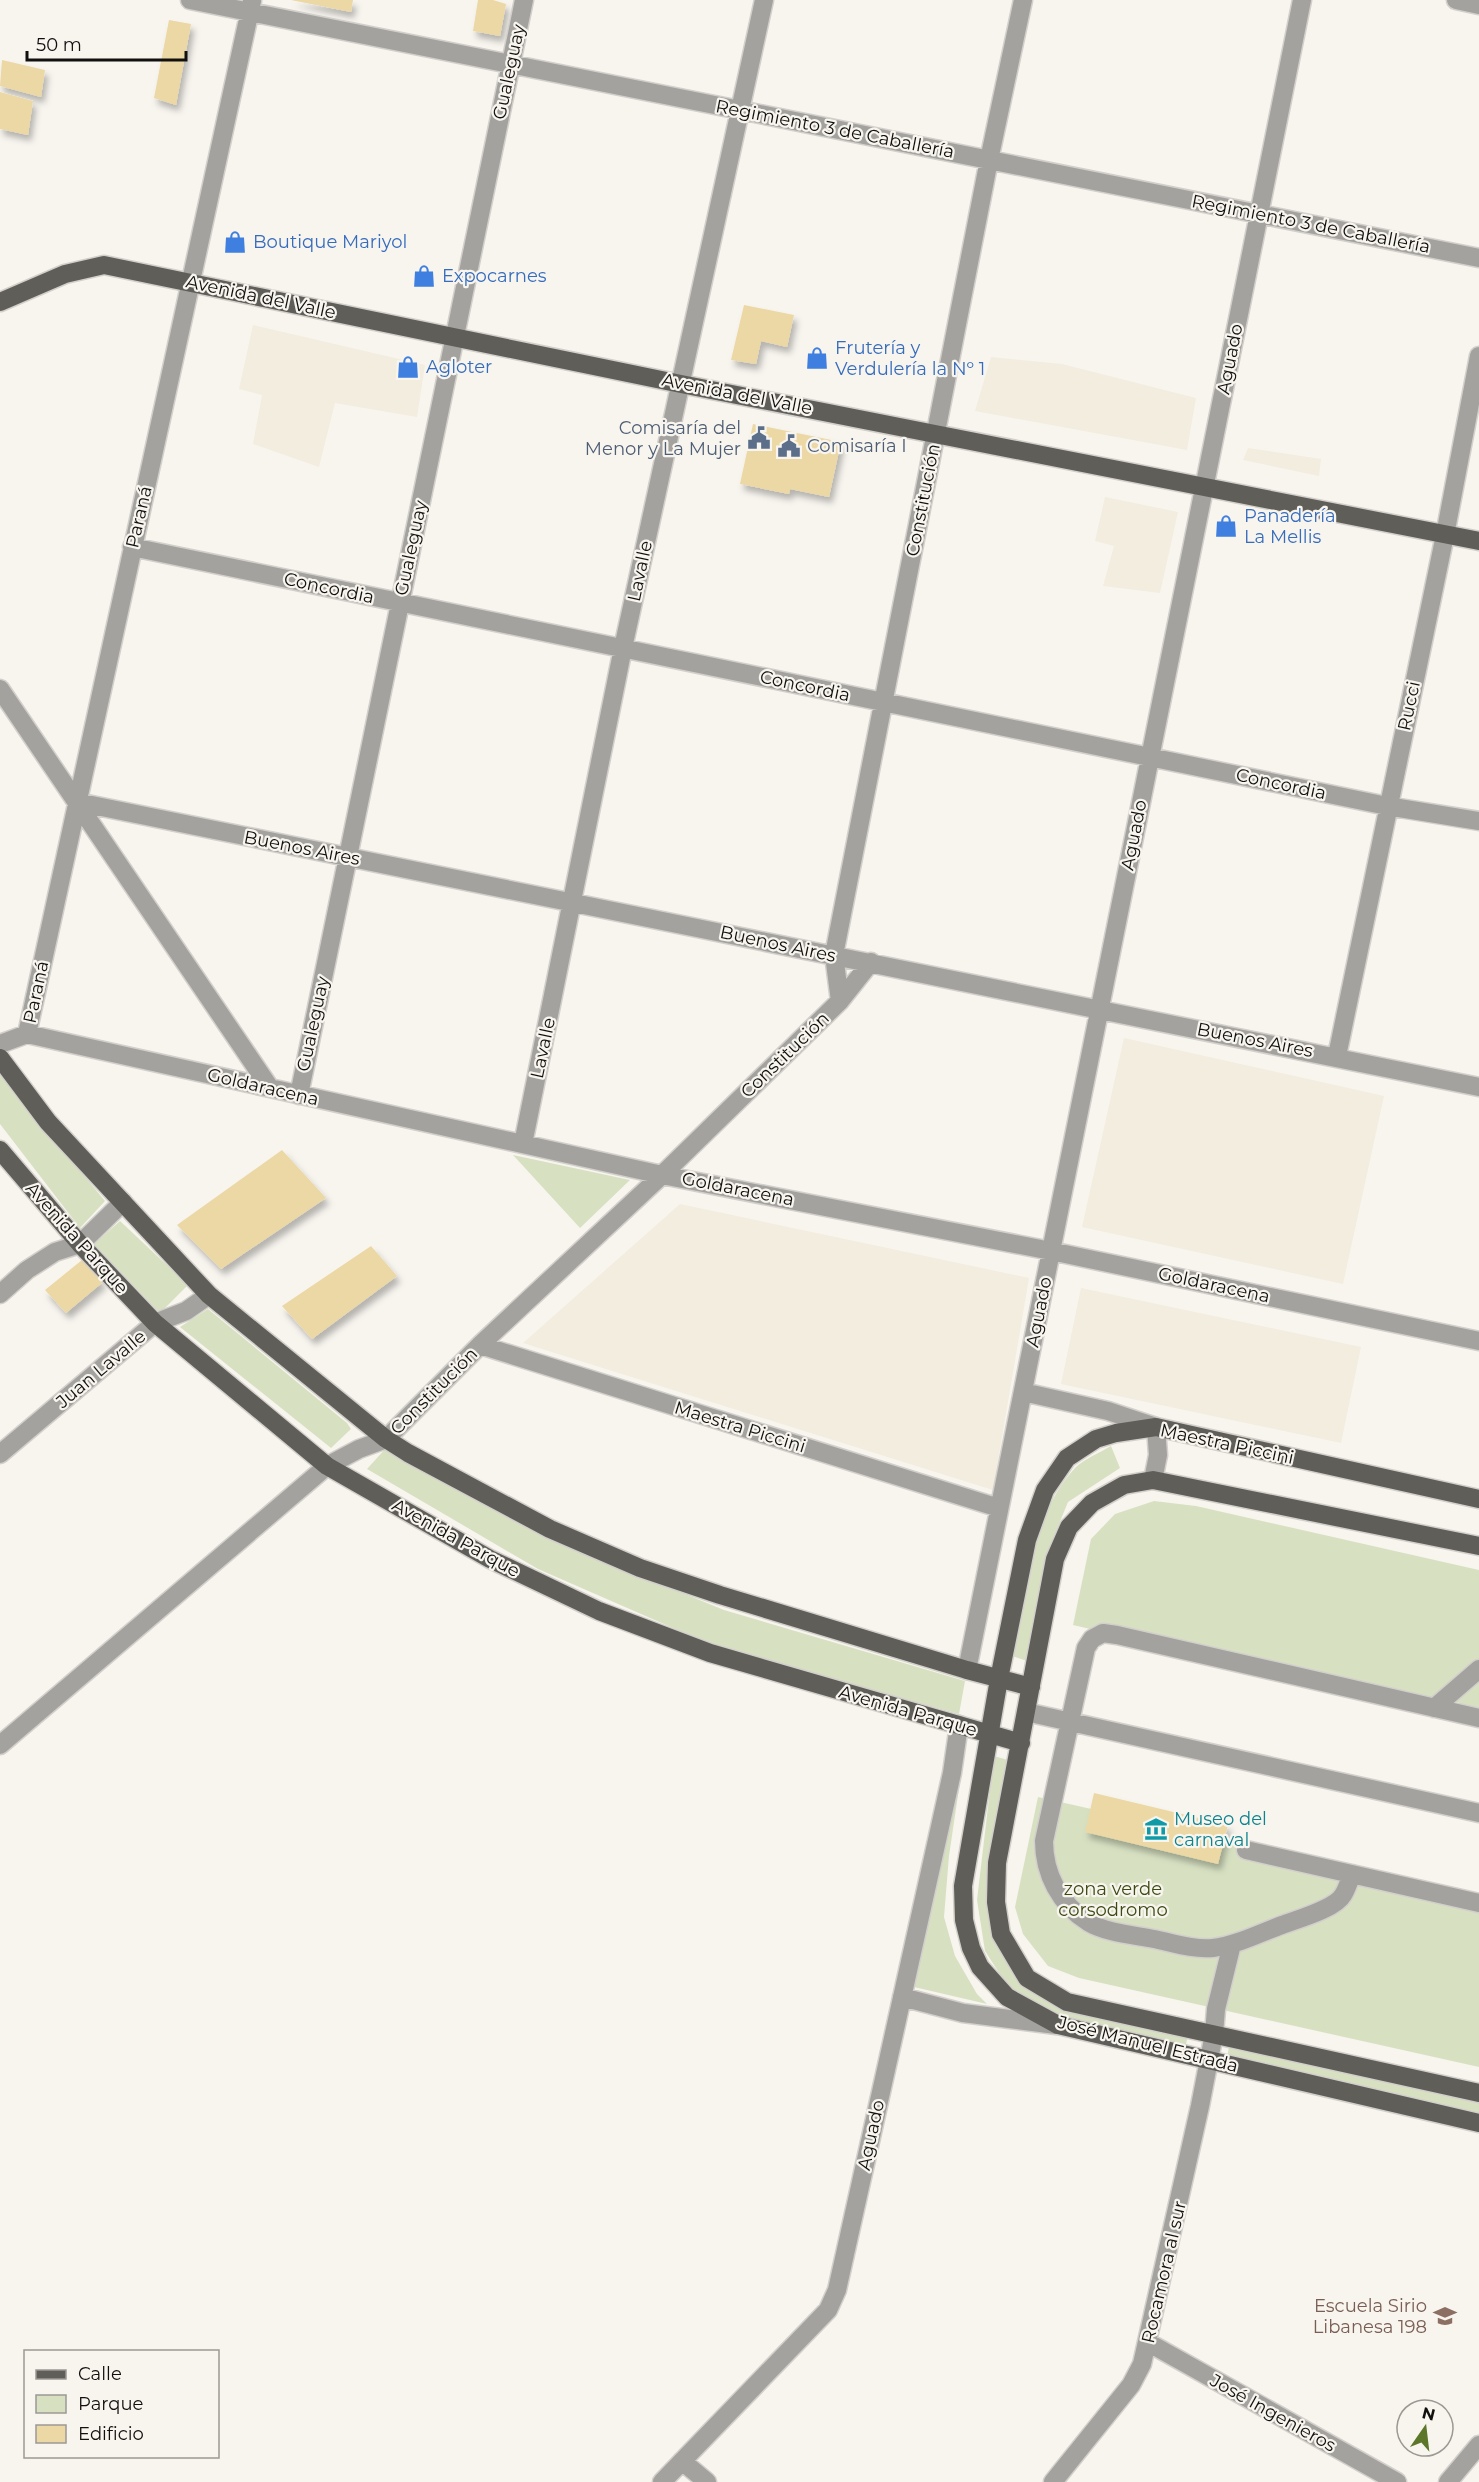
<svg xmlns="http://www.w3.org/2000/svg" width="1479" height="2482" viewBox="0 0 1479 2482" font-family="Montserrat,sans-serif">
<defs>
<filter id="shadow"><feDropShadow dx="3.5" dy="6" stdDeviation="3" flood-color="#0004"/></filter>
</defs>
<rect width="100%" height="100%" fill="#f8f5ef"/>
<path fill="#f2eddf" d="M253 325 425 365 417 417 335 403 319 467 253 444 262 395 239 389Z
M991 357 1062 364 1196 398 1187 450 975 411Z
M1248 448 1321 459 1319 476 1243 460Z
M1105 497 1178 512 1160 593 1103 586 1114 546 1095 541Z
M1124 1038 1384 1096 1343 1284 1082 1227Z
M680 1204 1029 1278 993 1490 523 1343Z
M1081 1288 1361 1347 1341 1443 1061 1384Z"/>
<path fill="#d7e1c2" d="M0 1073 105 1201 80 1228 0 1124Z
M513 1155 630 1180 580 1228Z
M120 1221 188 1285 160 1313 94 1244Z
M208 1309 347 1423 351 1429 331 1448 180 1327Z
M1111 1446 1120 1468 1068 1502 1052 1541 1030 1662 1012 1656C1024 1596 1031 1514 1075 1468 1084 1459 1099 1453 1111 1446Z
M386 1448 548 1538 724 1610 965 1681 959 1714 712 1645 538 1569 367 1469Z
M1154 1501 1196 1506 1479 1570V1720L1073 1625 1091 1539 1115 1514Z
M994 1756 1008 1760 990 1899 1023 1983 1188 2035 1185 2049 1057 2018 1012 1993 985 1951 977 1900Z
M961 1775 949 1856 944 1917 955 1956 977 1994 987 2004 914 1987Z
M1038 1797 1479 1896V2067L1079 1978 1048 1966 1023 1934 1015 1907Z
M1230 2042 1479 2100V2116L1227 2057Z"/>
<path fill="#ecd8a5" filter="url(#shadow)" d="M291 0H353L351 12Z
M478 0H493L506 4 500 36 473 31Z
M169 20 191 24 176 105 154 98Z
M2 60 45 70 41 97 0 86Z
M0 92 33 101 28 135 0 129Z
M744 305 794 315 787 347 761 341 756 364 731 360Z
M753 424 841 442 829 497 790 489 789 494 740 484Z
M282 1150 326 1198 221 1269 177 1225Z
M371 1246 397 1276 312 1339 282 1306Z
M82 1260 103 1282 66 1313 45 1290Z
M1094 1793 1228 1825 1218 1864 1085 1832Z"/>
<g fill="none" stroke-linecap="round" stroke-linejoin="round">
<g stroke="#d3d0cb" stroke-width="21">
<path id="minor" d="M190 0 1479 258
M1456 0 1479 5
M132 547 1387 806 1479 821
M0 689 270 1088
M77 802 1479 1087
M840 1001 834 955 989 160 1023 0
M27 1034 252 1
M0 1044 27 1034 662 1175 1051 1251 1479 1341
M1337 1056 1445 535 1479 356
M299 1095 524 0
M523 1144 623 648 764 0
M0 1294 27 1270 55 1252 80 1244 123 1202
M480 1345 999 1508
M1023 1392 1108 1411 1156 1427 1158 1455 1153 1480
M0 1454 155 1323 186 1311 209 1295
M967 1670 1302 0
M1434 1708 1479 1669
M1026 1712 1479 1813
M0 1745 327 1466 359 1449 386 1439 480 1345 662 1175 840 1001 871 962
M1246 1850 1479 1903
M1352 1874C1349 1881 1347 1889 1343 1895 1335 1909 1298 1919 1282 1925 1260 1933 1237 1945 1213 1948 1194 1950 1173 1943 1154 1939 1134 1935 1106 1933 1088 1922 1060 1904 1044 1874 1044 1841L1086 1648 1092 1639 1103 1633 1117 1635 1479 1718
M902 1997 963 2013 1056 2025
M1149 2343 1397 2482
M682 2461 707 2482
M662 2482 828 2310 837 2290 952 1773 959 1725
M1053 2482 1131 2385 1142 2364 1200 2106 1214 2034 1216 2009 1232 1944
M1448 2482 1479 2445"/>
</g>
<g stroke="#d3d0cb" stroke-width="21">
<path id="major" d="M0 302 65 274 104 265 681 384 1479 541
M0 1058 48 1122 209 1295 386 1439 408 1453 550 1529 640 1568 720 1595 967 1670 1031 1687
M0 1150 80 1244 155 1323 327 1466 490 1559 599 1611 710 1653 1021 1743
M1479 1499 1156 1427 1116 1433 1096 1439 1067 1458 1045 1490 1027 1540 999 1679 963 1886 964 1920 971 1948 980 1967 1007 1997 1058 2025 1479 2123
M1479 1546 1153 1480 1124 1485 1092 1503 1069 1527 1055 1559 997 1863 996 1902 1001 1934 1027 1978 1067 2002 1479 2093"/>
</g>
<use href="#minor" stroke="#a3a29f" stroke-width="18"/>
<use href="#major" stroke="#605e59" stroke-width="18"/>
</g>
<defs>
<g id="shop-bare" transform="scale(1.8)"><path d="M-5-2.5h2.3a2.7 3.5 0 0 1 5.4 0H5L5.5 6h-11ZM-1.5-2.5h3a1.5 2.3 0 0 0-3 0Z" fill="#3f7fe0" stroke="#f8f5ef" stroke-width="2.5" paint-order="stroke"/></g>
<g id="civic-bare" transform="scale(1.8)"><path d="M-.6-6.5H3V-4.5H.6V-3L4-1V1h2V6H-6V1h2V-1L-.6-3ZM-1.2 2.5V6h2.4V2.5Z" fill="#5c6f8a" stroke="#f8f5ef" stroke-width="2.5" paint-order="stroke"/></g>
<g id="museum-bare" transform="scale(1.8)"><path d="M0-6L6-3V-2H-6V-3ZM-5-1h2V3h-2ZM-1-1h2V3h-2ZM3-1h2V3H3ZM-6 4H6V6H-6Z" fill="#0f9aa8" stroke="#f8f5ef" stroke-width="2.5" paint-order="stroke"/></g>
<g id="school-bare" transform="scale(1.8)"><path d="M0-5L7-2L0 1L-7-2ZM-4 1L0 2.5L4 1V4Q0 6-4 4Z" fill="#8d6e63" stroke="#f8f5ef" stroke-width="2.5" paint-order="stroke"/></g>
</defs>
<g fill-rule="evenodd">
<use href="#shop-bare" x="235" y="242"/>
<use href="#shop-bare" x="424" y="276"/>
<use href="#shop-bare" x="817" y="358"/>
<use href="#shop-bare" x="408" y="367"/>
<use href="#civic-bare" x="759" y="438"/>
<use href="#civic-bare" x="789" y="446"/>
<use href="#shop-bare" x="1226" y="526"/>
<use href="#museum-bare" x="1156" y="1829"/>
<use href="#school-bare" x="1445" y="2316"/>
</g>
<g text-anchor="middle" stroke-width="4.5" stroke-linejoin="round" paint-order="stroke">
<g font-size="18" fill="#11100e" stroke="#f8f5ef">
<text transform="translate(509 72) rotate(-78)" y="6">Gualeguay</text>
<text transform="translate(835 129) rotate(11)" y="6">Regimiento 3 de Caballería</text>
<text transform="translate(1311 224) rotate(11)" y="6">Regimiento 3 de Caballería</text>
<text transform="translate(261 297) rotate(12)" y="6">Avenida del Valle</text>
<text transform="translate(1230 359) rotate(-79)" y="6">Aguado</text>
<text transform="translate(737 394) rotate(11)" y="6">Avenida del Valle</text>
<text transform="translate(923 500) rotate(-79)" y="6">Constitución</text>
<text transform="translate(139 517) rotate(-77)" y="6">Paraná</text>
<text transform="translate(411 548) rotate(-78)" y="6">Gualeguay</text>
<text transform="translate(640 571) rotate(-78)" y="6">Lavalle</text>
<text transform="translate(329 588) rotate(12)" y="6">Concordia</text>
<text transform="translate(805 686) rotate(12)" y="6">Concordia</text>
<text transform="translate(1409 706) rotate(-78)" y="6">Rucci</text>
<text transform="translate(1281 784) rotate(12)" y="6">Concordia</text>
<text transform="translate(1134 835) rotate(-79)" y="6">Aguado</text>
<text transform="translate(302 848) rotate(11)" y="6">Buenos Aires</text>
<text transform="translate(778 944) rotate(12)" y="6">Buenos Aires</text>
<text transform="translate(36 992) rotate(-78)" y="6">Paraná</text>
<text transform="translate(313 1024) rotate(-78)" y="6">Gualeguay</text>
<text transform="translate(1255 1040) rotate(11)" y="6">Buenos Aires</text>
<text transform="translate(543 1048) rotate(-78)" y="6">Lavalle</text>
<text transform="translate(785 1055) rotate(-44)" y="6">Constitución</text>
<text transform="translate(263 1087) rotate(13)" y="6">Goldaracena</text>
<text transform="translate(738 1189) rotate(11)" y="6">Goldaracena</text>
<text transform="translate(77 1238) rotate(48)" y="6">Avenida Parque</text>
<text transform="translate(1214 1285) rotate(12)" y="6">Goldaracena</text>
<text transform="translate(1039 1312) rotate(-79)" y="6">Aguado</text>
<text transform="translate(101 1369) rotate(-40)" y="6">Juan Lavalle</text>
<text transform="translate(434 1391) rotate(-45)" y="6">Constitución</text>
<text transform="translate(740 1427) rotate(17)" y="6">Maestra Piccini</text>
<text transform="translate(1227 1444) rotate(12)" y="6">Maestra Piccini</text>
<text transform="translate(456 1538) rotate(29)" y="6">Avenida Parque</text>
<text transform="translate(908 1711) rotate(16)" y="6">Avenida Parque</text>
<text transform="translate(1148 2044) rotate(14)" y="6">José Manuel Estrada</text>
<text transform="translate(871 2135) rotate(-78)" y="6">Aguado</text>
<text transform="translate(1164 2272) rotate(-77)" y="6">Rocamora al sur</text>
<text transform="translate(1273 2413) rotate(29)" y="6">José Ingenieros</text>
</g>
<g font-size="18" fill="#366cbe" stroke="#f8f5ef" text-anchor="start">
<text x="253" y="248">Boutique Mariyol</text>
<text x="442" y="282">Expocarnes</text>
<text x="835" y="354">Frutería y<tspan x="835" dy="21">Verdulería la Nº 1</tspan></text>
<text x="426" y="373">Agloter</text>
<text x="1244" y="522">Panadería<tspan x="1244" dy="21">La Mellis</tspan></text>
</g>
<g font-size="18" fill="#4e5e75" stroke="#f8f5ef" text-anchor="end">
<text x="741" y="434">Comisaría del<tspan x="741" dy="21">Menor y La Mujer</tspan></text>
<text x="807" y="452" text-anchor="start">Comisaría I</text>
</g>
<g font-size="18" fill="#0d838f" stroke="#f8f5ef" text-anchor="start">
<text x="1174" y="1825">Museo del<tspan x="1174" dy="21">carnaval</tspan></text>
</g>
<g font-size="18" fill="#3c4a12" stroke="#f8f5ef">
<text x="1113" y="1895">zona verde<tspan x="1113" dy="21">corsodromo</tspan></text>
</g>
<g font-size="18" fill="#785e54" stroke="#f8f5ef" text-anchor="end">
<text x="1427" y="2312">Escuela Sirio<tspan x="1427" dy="21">Libanesa 198</tspan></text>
</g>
</g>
<rect x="24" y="2350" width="195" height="108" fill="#f8f5ef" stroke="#9c9995" stroke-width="1.5"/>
<rect x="36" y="2370" width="30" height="9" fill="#605e59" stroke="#9c9995" stroke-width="1.5"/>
<text x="78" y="2380" font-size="18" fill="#11100e">Calle</text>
<rect x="36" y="2395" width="30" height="18" fill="#d7e1c2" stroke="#9c9995" stroke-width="1.5"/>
<text x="78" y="2410" font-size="18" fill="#11100e">Parque</text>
<rect x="36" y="2425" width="30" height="18" fill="#ecd8a5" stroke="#9c9995" stroke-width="1.5"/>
<text x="78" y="2440" font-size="18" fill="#11100e">Edificio</text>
<g transform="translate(1425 2428) rotate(14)"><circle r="28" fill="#f8f5ef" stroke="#9c9995" stroke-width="1.5"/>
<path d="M0-4.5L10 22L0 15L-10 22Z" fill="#5c772a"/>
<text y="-9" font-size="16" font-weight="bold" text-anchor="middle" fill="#11100e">N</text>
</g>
<path d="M27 51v9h159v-9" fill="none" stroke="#11100e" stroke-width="3"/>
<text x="36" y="51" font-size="18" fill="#11100e" stroke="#f8f5ef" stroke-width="4.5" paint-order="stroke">50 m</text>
</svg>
